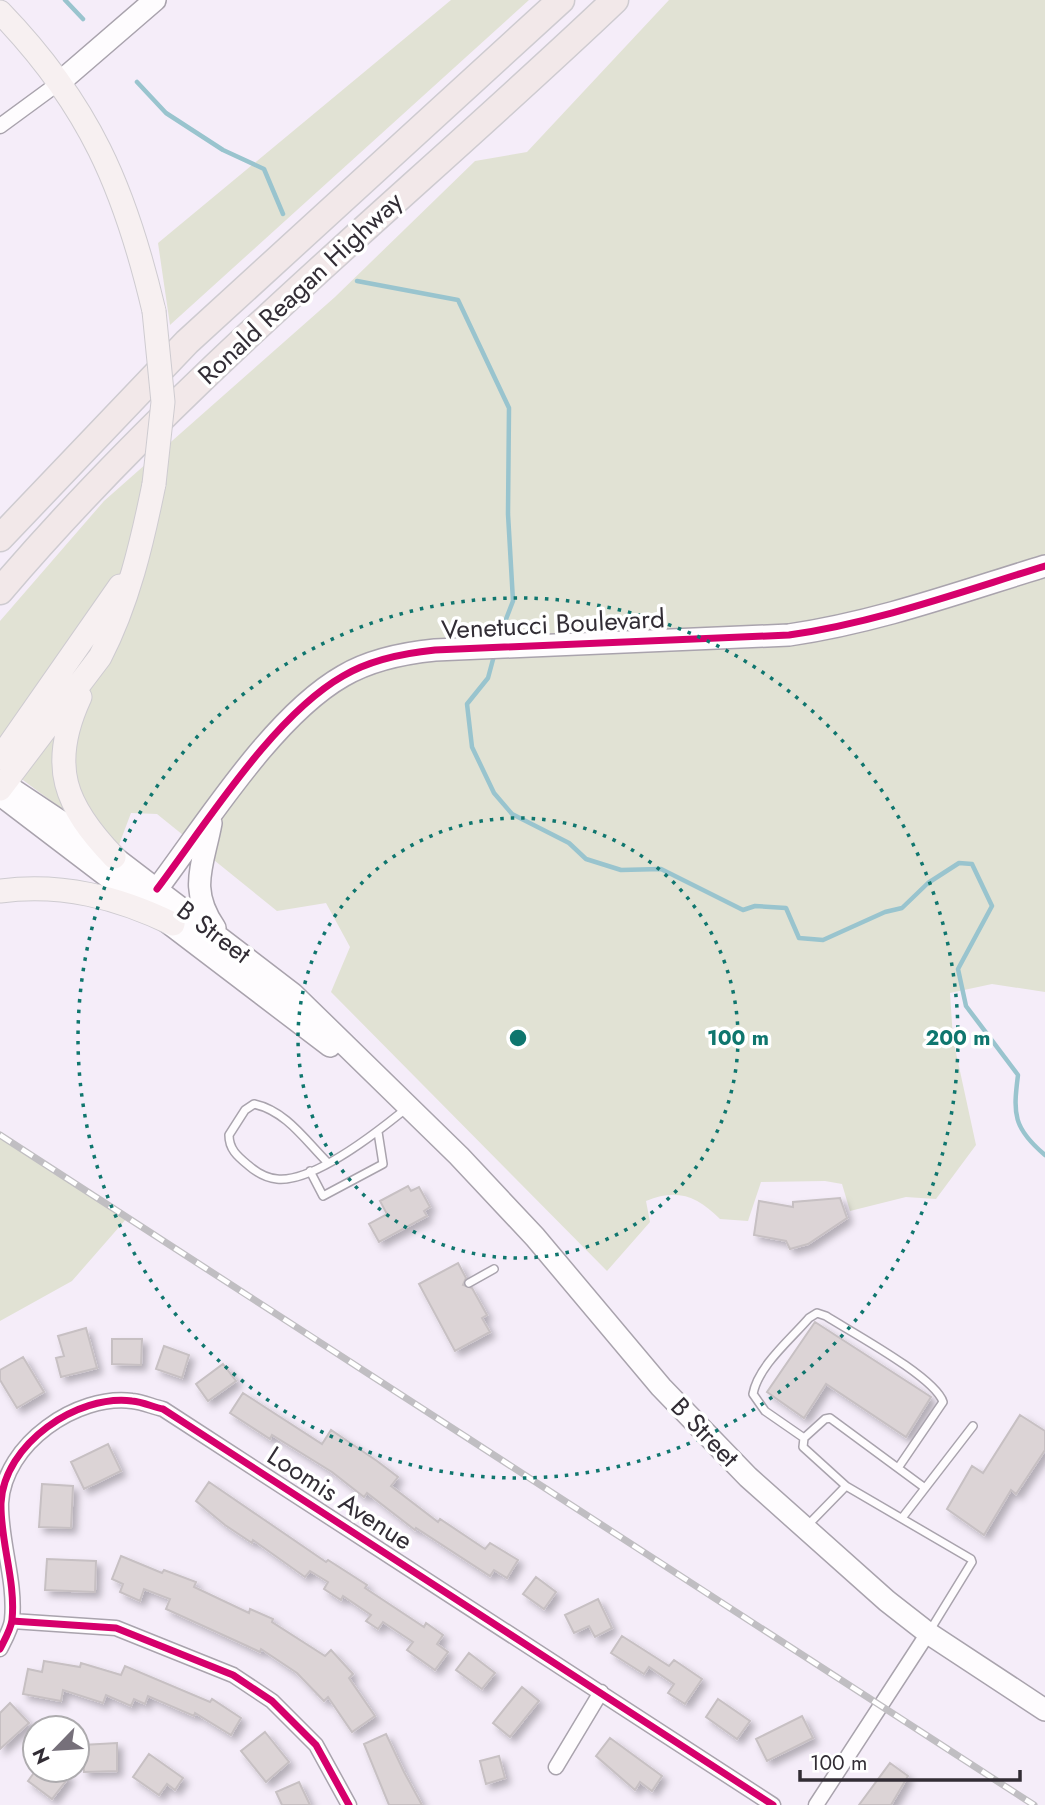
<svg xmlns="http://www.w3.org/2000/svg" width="1045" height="1805" viewBox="0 0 1045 1805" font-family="Jost,sans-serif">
<defs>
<filter id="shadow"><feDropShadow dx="5" dy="5" stdDeviation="3.5" flood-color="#0004"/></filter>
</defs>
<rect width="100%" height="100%" fill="#f5edf9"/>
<path fill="#e1e2d4" d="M451 0H529L170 325 158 243Z
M669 0H1045V992L992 984 950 993 953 1039 976 1145 936 1199 906 1197 850 1211 842 1184 825 1181 761 1182 748 1221 720 1219C697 1196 677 1188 646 1201L650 1222 607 1271 331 992 350 947 326 903 277 911 157 814 131 813 117 850 0 763V621L104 501 335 297 475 161 527 152Z
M0 1135 127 1218 72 1281 0 1321Z"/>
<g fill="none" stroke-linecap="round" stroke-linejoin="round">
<path stroke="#99c4ce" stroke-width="4.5" d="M65 0 83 19
M137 82 166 113 223 150 264 169 283 214
M357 281 458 300 509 408 508 514 513 601 498 640
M495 652 488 678 467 704 472 747 494 793 512 814 569 843 586 859 621 870 661 869 743 910 755 906 786 908 799 938 823 940 885 912 902 908 928 883 959 863 972 864 992 906 958 969 966 1006 1018 1075C1013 1114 1013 1128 1045 1155"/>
</g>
<path fill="#dcd4d6" stroke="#c7c0c3" stroke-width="2" filter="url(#shadow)" d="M408 1186 411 1191 419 1187 430 1207 424 1211 427 1216 379 1242 369 1224 387 1214 380 1201Z
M840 1198 847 1218 808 1244 790 1249 786 1241 754 1235 759 1201 793 1207V1202Z
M458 1263 466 1278 463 1285 472 1288 487 1315 482 1318 490 1332 455 1351 419 1284Z
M815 1322 931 1397 906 1437 826 1384 804 1418 767 1392Z
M86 1328 97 1368 61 1377 56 1358 64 1356 58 1336Z
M112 1339H142L141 1365 112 1364Z
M164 1346 189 1355 182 1378 156 1369Z
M23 1357 44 1392 17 1408 0 1380V1370Z
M223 1364 236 1381 208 1401 196 1384Z
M243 1393 322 1444 331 1430 377 1461 398 1477 391 1486 438 1522 440 1519 485 1549 490 1543 518 1560 507 1578 494 1570 490 1576 416 1528 415 1530 367 1493 364 1497 332 1472 272 1435 270 1439 230 1413Z
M1020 1415 1045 1431V1450L1016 1494 1011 1490 984 1535 947 1509 972 1466 983 1473Z
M108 1444 121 1471 84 1489 71 1462Z
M209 1482 326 1562 328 1560 367 1585 365 1588 424 1627 426 1623 443 1635 437 1644 448 1652 435 1670 407 1650 413 1642 383 1622 378 1629 366 1621 371 1615 343 1596 341 1600 324 1589 328 1582 310 1571 305 1577 253 1540 252 1543 225 1525 196 1501Z
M42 1484 73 1486 71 1528 39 1527Z
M121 1556 162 1573 164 1570 196 1582 194 1587 249 1613 250 1609 273 1619 272 1622 325 1656 331 1650 353 1674 349 1678 375 1716 352 1732 328 1697 324 1701 297 1673 261 1649 260 1652 245 1645 166 1609 170 1599 144 1589 140 1601 120 1592 123 1584 112 1579Z
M47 1559 96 1561 95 1592 45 1590Z
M536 1577 556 1592 544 1609 523 1594Z
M598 1599 612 1628 595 1637 589 1626 574 1633 565 1615Z
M622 1636 669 1666 674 1660 702 1679 685 1704 668 1693 674 1684 649 1667 644 1674 611 1653Z
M469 1653 495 1673 482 1689 456 1670Z
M44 1661 80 1667 81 1663 121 1675 125 1666 210 1702 212 1699 241 1718 231 1735 195 1713 194 1716 148 1696 145 1704 134 1699 131 1706 106 1695 103 1703 63 1690 61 1701 23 1694 28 1669 42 1672Z
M522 1687 539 1701 510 1737 493 1723Z
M718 1699 750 1721 737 1739 706 1717Z
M10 1703 29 1723 0 1749V1713Z
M802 1716 813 1738 767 1761 756 1739Z
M265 1732 289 1762 266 1782 241 1751Z
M386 1734 404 1772 422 1805H389L364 1744Z
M610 1738 662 1776 652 1791 640 1782 635 1790 596 1756Z
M117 1743V1771L84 1772 82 1745Z
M149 1754 183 1778 175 1790 167 1784 159 1795 133 1777Z
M499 1756 505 1778 486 1784 480 1761Z
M890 1763 908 1776 891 1805H859Z
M36 1770H59L69 1777 52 1799 28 1781Z
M299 1782 310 1805H282L276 1792Z"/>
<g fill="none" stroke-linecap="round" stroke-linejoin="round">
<g stroke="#a9a3ad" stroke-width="10">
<path id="lane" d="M327 1162C305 1140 286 1111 254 1104L245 1110 229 1135C229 1149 237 1156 248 1165 256 1172 266 1178 277 1179 314 1183 380 1130 408 1107
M310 1171 323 1196 383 1164 378 1132
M469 1283 494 1269
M804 1438 765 1411 753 1394C758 1366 791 1339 809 1318L817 1313 826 1316C851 1332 935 1377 943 1402L898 1468
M846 1486 803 1447 804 1438 825 1419 830 1418 925 1488
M902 1518 973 1426
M806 1527 846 1486 971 1559 972 1562 929 1632"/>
</g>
<g stroke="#a9a3ad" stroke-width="17">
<path id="street" d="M0 126 60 82
M12 1621 116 1628 233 1675 272 1701 316 1745 349 1805
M0 1649C4 1641 11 1629 12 1620 16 1581 0 1541 1 1503 4 1444 77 1394 132 1401 143 1402 153 1407 163 1409L773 1805
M556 1767 601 1692
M816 1805 928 1633"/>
</g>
<g stroke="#a9a3ad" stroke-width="24">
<path id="secondary" d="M60 82 155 0
M0 781 114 857 293 994 459 1156 535 1237 661 1387 748 1477 887 1601 928 1633 1045 1710
M7 800 330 1046
M211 823C203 866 188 889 215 928
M157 889C206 824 273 716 343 676 370 660 405 653 435 650L789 635C878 622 960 592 1045 566"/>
</g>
<g stroke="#cecbd0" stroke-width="25">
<path id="primary" d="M0 12C89 104 125 188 154 311
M80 697C48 766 65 806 114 857
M0 758 120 586
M0 789 100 657C128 603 142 543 154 484
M0 891C62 883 117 897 173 924"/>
</g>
<g stroke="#cecbd0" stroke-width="29">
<path id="highway" d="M0 538 187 342 561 0
M0 591C185 374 409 196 615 0"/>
</g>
<use href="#lane" stroke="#fefcfe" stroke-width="7"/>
<use href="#street" stroke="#fefcfe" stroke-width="14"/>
<use href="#secondary" stroke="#fefcfe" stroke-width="21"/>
<use href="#primary" stroke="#f7f0f1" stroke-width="23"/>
<use href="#highway" stroke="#f2e8e9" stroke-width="26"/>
<g stroke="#c0bec2" stroke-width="7">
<path id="rail" d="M0 1135 1034 1805"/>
</g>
<use href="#rail" stroke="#fff" stroke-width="4.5" stroke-dasharray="13" stroke-linecap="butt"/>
<g stroke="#cecbd0" stroke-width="25" stroke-linecap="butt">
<path id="primary-bridge" d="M154 311 163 402 154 484"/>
</g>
<use href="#primary-bridge" stroke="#f7f0f1" stroke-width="23"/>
<g stroke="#fff" stroke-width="11">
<path id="cycleway" d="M157 889C206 824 273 716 343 676 370 660 405 653 435 650L789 635C878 622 960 592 1045 566
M12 1621 116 1628 233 1675 272 1701 316 1745 349 1805
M0 1649C4 1641 11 1629 12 1620 16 1581 0 1541 1 1503 4 1444 77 1394 132 1401 143 1402 153 1407 163 1409L773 1805"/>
</g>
<use href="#cycleway" stroke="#d6006c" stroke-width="7"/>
</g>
<g fill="none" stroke="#0f766e" stroke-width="3.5" stroke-dasharray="3.5 7">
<circle cx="518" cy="1038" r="220"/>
<circle cx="518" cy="1038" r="440"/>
</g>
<g text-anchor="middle" stroke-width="7" stroke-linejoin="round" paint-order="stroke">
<g font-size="26" fill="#322d35" stroke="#fff">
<text transform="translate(300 288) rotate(-43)" y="9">Ronald Reagan Highway</text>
<text transform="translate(553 624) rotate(-3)" y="9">Venetucci Boulevard</text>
<text transform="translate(214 932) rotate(37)" y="9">B Street</text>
<text transform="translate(705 1432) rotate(46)" y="9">B Street</text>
<text transform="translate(340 1498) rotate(33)" y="9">Loomis Avenue</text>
</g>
</g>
<circle cx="518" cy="1038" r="10" fill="#0f766e" stroke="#fff" stroke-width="3.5"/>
<g font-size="21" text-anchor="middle" font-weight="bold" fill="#0f766e" stroke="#fff" stroke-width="7" stroke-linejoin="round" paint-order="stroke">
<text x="738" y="1045">100 m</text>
<text x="958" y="1045">200 m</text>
</g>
<g transform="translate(56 1749) rotate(245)"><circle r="33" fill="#ffffff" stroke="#adabae" stroke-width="2"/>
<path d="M0-5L12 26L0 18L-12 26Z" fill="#76707a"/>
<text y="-10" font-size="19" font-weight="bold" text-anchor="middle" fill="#322d35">N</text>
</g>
<path d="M800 1770v10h220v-10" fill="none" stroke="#322d35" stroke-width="3.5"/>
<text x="810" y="1770" font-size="21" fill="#322d35" stroke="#ffffff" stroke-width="5" paint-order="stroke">100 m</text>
</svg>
